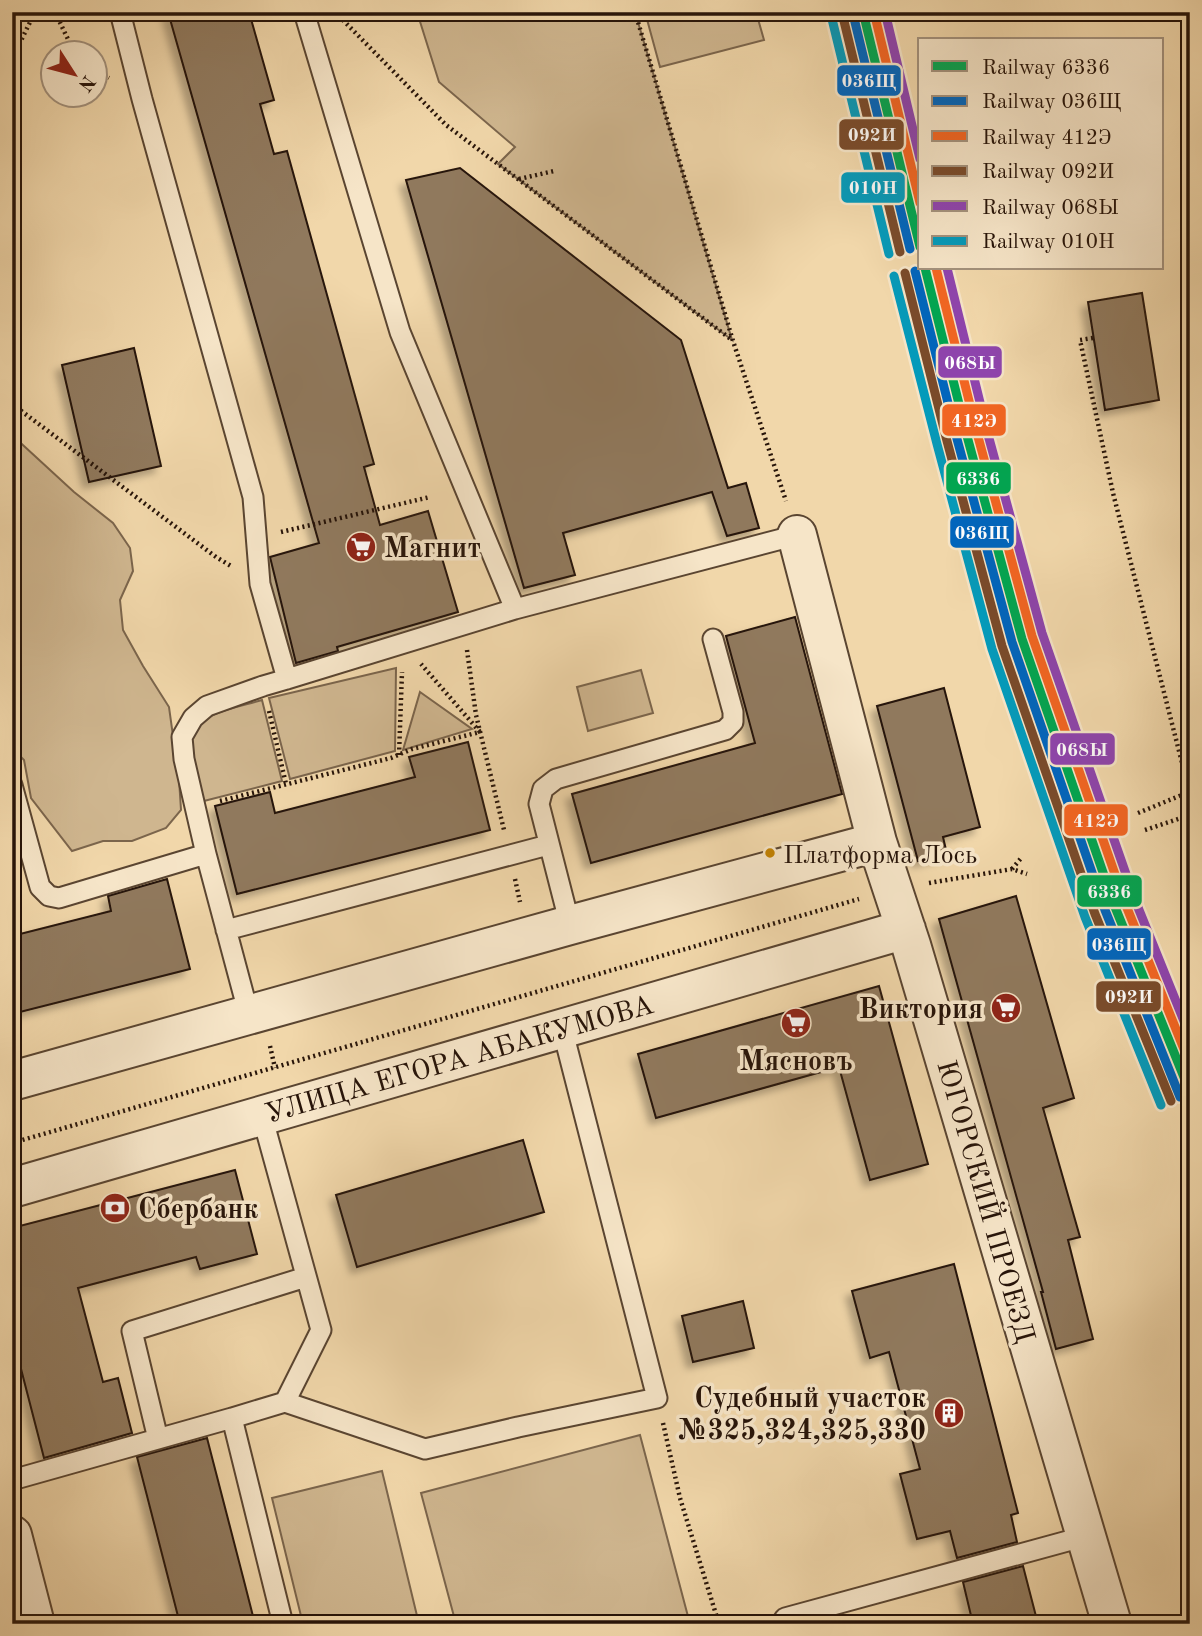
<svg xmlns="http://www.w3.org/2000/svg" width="1202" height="1636" viewBox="0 0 1202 1636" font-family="'Old Standard TT',serif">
<defs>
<filter id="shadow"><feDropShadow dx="-6" dy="6" stdDeviation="3.5" flood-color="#0004"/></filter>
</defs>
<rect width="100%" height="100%" fill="#f1d7aa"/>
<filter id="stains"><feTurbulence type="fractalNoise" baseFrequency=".00286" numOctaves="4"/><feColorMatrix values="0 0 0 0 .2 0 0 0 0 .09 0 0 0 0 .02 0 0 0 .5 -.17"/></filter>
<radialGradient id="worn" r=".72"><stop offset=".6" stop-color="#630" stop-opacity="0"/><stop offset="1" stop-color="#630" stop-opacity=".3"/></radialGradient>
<path fill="#cfb68f" stroke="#7b654c" stroke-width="2" d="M417 12H635L732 340 498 164 515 147 439 82Z
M645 12H756L764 40 660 67Z
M12 435 74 492 113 523 130 548 133 571 120 600 123 630 143 666 169 707 179 779 181 810 166 828 132 841H103L72 851 31 798 24 760 12 748Z
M396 668 395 751 290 779 269 698Z
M641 670 653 713 588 731 577 687Z
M420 692 472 729 403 750Z
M262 700 282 781 200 802C198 791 188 750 190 742 197 711 236 708 262 700Z
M640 1435 690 1624H456L421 1493Z
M382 1471 419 1624H303L272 1498Z"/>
<path fill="#90795d" stroke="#271409" stroke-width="2" filter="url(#shadow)" d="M168 12H249L274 100 260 104 274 154 287 151 374 464 364 467 380 525 428 511 458 612 337 647 338 651 296 663 270 557 319 543Z
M460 168 681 340 728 488 746 483 759 528 727 536 712 492 563 533 575 575 524 588 406 180Z
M1142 293 1159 400 1105 410 1088 302Z
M134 348 161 466 89 482 62 365Z
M795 617 842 794 591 863 572 794 755 743 726 636Z
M944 688 980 827 943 837 947 854 918 861 877 706Z
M468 742 490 830 237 894 215 806 270 792 275 813 415 777 409 757Z
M167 879 190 969 12 1014V936L111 911 108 896Z
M1016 896 1074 1098 1043 1108 1080 1237 1068 1240 1093 1339 1056 1349 1041 1292H1043L939 919Z
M879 986 928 1164 870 1180 839 1067 656 1118 638 1054Z
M523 1140 544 1212 357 1267 336 1195Z
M235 1170 257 1254 200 1269 196 1257 78 1288 103 1382 118 1378 132 1433 44 1458 12 1334V1228Z
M954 1264 1018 1513 1011 1515 1017 1542 957 1558 950 1531 917 1539 900 1474 920 1469 889 1352 870 1358 852 1291Z
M743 1301 754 1348 693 1362 682 1316Z
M207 1438 243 1577 255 1624H180L137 1457Z
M1023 1566 1038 1624H973L963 1582Z"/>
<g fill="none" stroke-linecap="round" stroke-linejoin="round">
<g stroke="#5a4531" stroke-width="23">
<path id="lane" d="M120 12 142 99 253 497 260 584 287 679 515 609 797 535
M304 12 400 332 515 609
M12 785 40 887 49 896 59 898 206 854 249 1015
M206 854 184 759 182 737 193 718 207 706 263 686 287 679
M570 925 539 804 543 789 556 779 725 730 733 722V712L713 639
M226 930 548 845
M285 1402 425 1449 518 1427 657 1398 562 1028
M232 1418 285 1402 321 1330 262 1116
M158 1439 132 1331 306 1277
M12 1480 232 1418 283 1624
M781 1624 785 1618 1086 1536"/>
</g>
<g stroke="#5a4531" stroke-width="42">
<path id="street" d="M797 535 877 842 911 945 1112 1624
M12 1081 570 925 877 842
M12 1188 906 929
M12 1535 35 1624"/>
</g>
<path stroke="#271409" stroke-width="4.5" stroke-dasharray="2 3.5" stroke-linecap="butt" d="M55 12 74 52
M335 12 446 125 732 340
M635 12 733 341 786 501
M12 59 35 12
M94 70 109 78
M519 179 554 171
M1093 338 1080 340 1113 493 1190 794
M12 404 216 557 231 566
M281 532 430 497
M467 650 476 715 504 830
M269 711 286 784
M399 755 402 672
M220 801 391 758 412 749 480 732 421 664
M1138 813 1189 792
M1145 830 1190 815
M1012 869 1022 857
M515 879 520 902
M929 883 1012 869 1027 874
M270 1046 275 1068
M12 1143 859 899
M663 1423 680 1498 719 1624
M162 1624 179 1619"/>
<use href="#lane" stroke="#f6e5c8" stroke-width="19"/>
<use href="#street" stroke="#f6e5c8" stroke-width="38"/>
<g stroke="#f6e5c8" stroke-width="14">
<path id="rail-1" d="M863 12 920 247
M925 268 967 436 1022 639 1115 907 1190 1092"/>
</g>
<g stroke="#f6e5c8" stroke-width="14">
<path id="rail-2" d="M853 14 910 249
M915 271 957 439 1012 642 1105 910 1180 1097"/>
</g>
<g stroke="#f6e5c8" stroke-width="14">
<path id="rail-3" d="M874 12 920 203
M936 268 977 433 1032 636 1125 903 1190 1064"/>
</g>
<g stroke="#f6e5c8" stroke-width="14">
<path id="rail-4" d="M843 17 900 252
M905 273 947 441 1002 646 1095 914 1171 1101"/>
</g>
<g stroke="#f6e5c8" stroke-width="14">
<path id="rail-5" d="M885 12 920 159
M947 268 987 431 1042 633 1135 900 1190 1036"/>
</g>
<g stroke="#f6e5c8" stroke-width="14">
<path id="rail-6" d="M832 19 889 254
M894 276 937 444 992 649 1085 917 1161 1105"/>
</g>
<use href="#rail-1" stroke="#00a651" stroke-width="9"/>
<use href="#rail-2" stroke="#0065bd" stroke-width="9"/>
<use href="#rail-3" stroke="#f26522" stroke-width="9"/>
<use href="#rail-4" stroke="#7a4b2a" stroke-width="9"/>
<use href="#rail-5" stroke="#8e44ad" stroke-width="9"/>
<use href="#rail-6" stroke="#049aba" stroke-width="9"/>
</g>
<defs>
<g id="supermarket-disc" transform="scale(1.575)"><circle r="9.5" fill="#8f2418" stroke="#f6e5c8"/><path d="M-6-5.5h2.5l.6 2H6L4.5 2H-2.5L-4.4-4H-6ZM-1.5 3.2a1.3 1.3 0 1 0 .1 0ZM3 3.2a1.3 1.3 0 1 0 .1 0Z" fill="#fff"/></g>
<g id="bank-disc" transform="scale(1.575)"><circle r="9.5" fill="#8f2418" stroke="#f6e5c8"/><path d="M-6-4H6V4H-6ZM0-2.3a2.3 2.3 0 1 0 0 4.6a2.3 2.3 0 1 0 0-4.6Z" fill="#fff"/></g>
<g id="building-disc" transform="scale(1.575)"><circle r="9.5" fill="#8f2418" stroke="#f6e5c8"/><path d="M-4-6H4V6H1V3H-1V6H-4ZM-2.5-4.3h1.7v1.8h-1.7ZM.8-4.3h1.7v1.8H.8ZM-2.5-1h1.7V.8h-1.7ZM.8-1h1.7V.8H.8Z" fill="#fff"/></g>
</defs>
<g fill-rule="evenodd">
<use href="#supermarket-disc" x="361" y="547"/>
<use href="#supermarket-disc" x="1006" y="1008"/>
<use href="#supermarket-disc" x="796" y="1023"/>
<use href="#bank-disc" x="115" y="1208"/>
<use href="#building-disc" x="949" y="1413"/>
</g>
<circle fill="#c38202" stroke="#f6e5c8" stroke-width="2.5" cx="770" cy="853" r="6"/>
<g text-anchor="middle" stroke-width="7" stroke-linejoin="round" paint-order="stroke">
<g font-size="26" fill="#271409" stroke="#f6e5c8" text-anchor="start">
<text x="783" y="863">Платформа Лось</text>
</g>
<g font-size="28" font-weight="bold" fill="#271409" stroke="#f6e5c8" text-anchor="start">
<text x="384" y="557">Магнит</text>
<text x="983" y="1018" text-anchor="end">Виктория</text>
<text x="796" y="1070" text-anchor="middle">Мясновъ</text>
<text x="138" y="1218">Сбербанк</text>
<text x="926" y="1407" text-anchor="end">Судебный участок<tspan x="926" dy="32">№325,324,325,330</tspan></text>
</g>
<g font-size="28" fill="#271409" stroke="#f6e5c8">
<text transform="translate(459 1058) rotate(-16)" y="10">УЛИЦА ЕГОРА АБАКУМОВА</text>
<text transform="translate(987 1201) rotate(74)" y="10">ЮГОРСКИЙ ПРОЕЗД</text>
</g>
</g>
<g stroke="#f6e5c8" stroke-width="2.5">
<rect x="836" y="64" width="66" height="33" rx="7" fill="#0065bd"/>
<rect x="838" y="118" width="67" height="33" rx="7" fill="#7a4b2a"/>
<rect x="840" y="171" width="66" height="33" rx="7" fill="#049aba"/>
<rect x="937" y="345" width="66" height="34" rx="7" fill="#8e44ad"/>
<rect x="941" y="403" width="66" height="34" rx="7" fill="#f26522"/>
<rect x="945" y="461" width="67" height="34" rx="7" fill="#00a651"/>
<rect x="949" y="515" width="66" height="34" rx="7" fill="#0065bd"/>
<rect x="1049" y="732" width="67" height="34" rx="7" fill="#8e44ad"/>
<rect x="1063" y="803" width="66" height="34" rx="7" fill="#f26522"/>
<rect x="1076" y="874" width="67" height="34" rx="7" fill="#00a651"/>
<rect x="1086" y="927" width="66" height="34" rx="7" fill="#0065bd"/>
<rect x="1095" y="980" width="67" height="33" rx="7" fill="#7a4b2a"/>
</g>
<g font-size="19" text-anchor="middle" font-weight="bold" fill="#fff">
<text x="869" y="87">036Щ</text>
<text x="872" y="141">092И</text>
<text x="873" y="194">010Н</text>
<text x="970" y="369">068Ы</text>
<text x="974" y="427">412Э</text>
<text x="978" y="485">6336</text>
<text x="982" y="539">036Щ</text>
<text x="1082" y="756">068Ы</text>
<text x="1096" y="827">412Э</text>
<text x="1109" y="898">6336</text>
<text x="1119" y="951">036Щ</text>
<text x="1129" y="1003">092И</text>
</g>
<rect width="1202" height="1636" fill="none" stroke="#f1d7aa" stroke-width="42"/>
<rect x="14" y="14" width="1174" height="1608" fill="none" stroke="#271409" stroke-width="3.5"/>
<rect x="21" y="21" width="1160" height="1594" fill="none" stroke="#271409" stroke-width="2"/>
<rect x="918" y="38" width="245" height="231" fill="#f6e5c8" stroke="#a3917c" stroke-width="2"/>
<rect x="932" y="61" width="35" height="10" fill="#00a651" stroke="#a3917c" stroke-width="2"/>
<text x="982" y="74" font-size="21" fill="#271409">Railway 6336</text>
<rect x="932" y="96" width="35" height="10" fill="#0065bd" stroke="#a3917c" stroke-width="2"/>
<text x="982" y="108" font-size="21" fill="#271409">Railway 036Щ</text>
<rect x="932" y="131" width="35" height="10" fill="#f26522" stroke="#a3917c" stroke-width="2"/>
<text x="982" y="144" font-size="21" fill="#271409">Railway 412Э</text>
<rect x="932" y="166" width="35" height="10" fill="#7a4b2a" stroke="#a3917c" stroke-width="2"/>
<text x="982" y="178" font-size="21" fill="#271409">Railway 092И</text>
<rect x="932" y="201" width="35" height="10" fill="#8e44ad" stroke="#a3917c" stroke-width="2"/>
<text x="982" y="214" font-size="21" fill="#271409">Railway 068Ы</text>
<rect x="932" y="236" width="35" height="10" fill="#049aba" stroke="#a3917c" stroke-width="2"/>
<text x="982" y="248" font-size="21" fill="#271409">Railway 010Н</text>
<g transform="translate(74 74) rotate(126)"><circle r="33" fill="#f6e5c8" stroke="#a3917c" stroke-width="2"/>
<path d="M0-5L12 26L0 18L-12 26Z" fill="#8f2418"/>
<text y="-10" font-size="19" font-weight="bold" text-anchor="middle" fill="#271409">N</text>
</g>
<rect width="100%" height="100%" filter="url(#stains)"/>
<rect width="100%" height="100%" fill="url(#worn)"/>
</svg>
